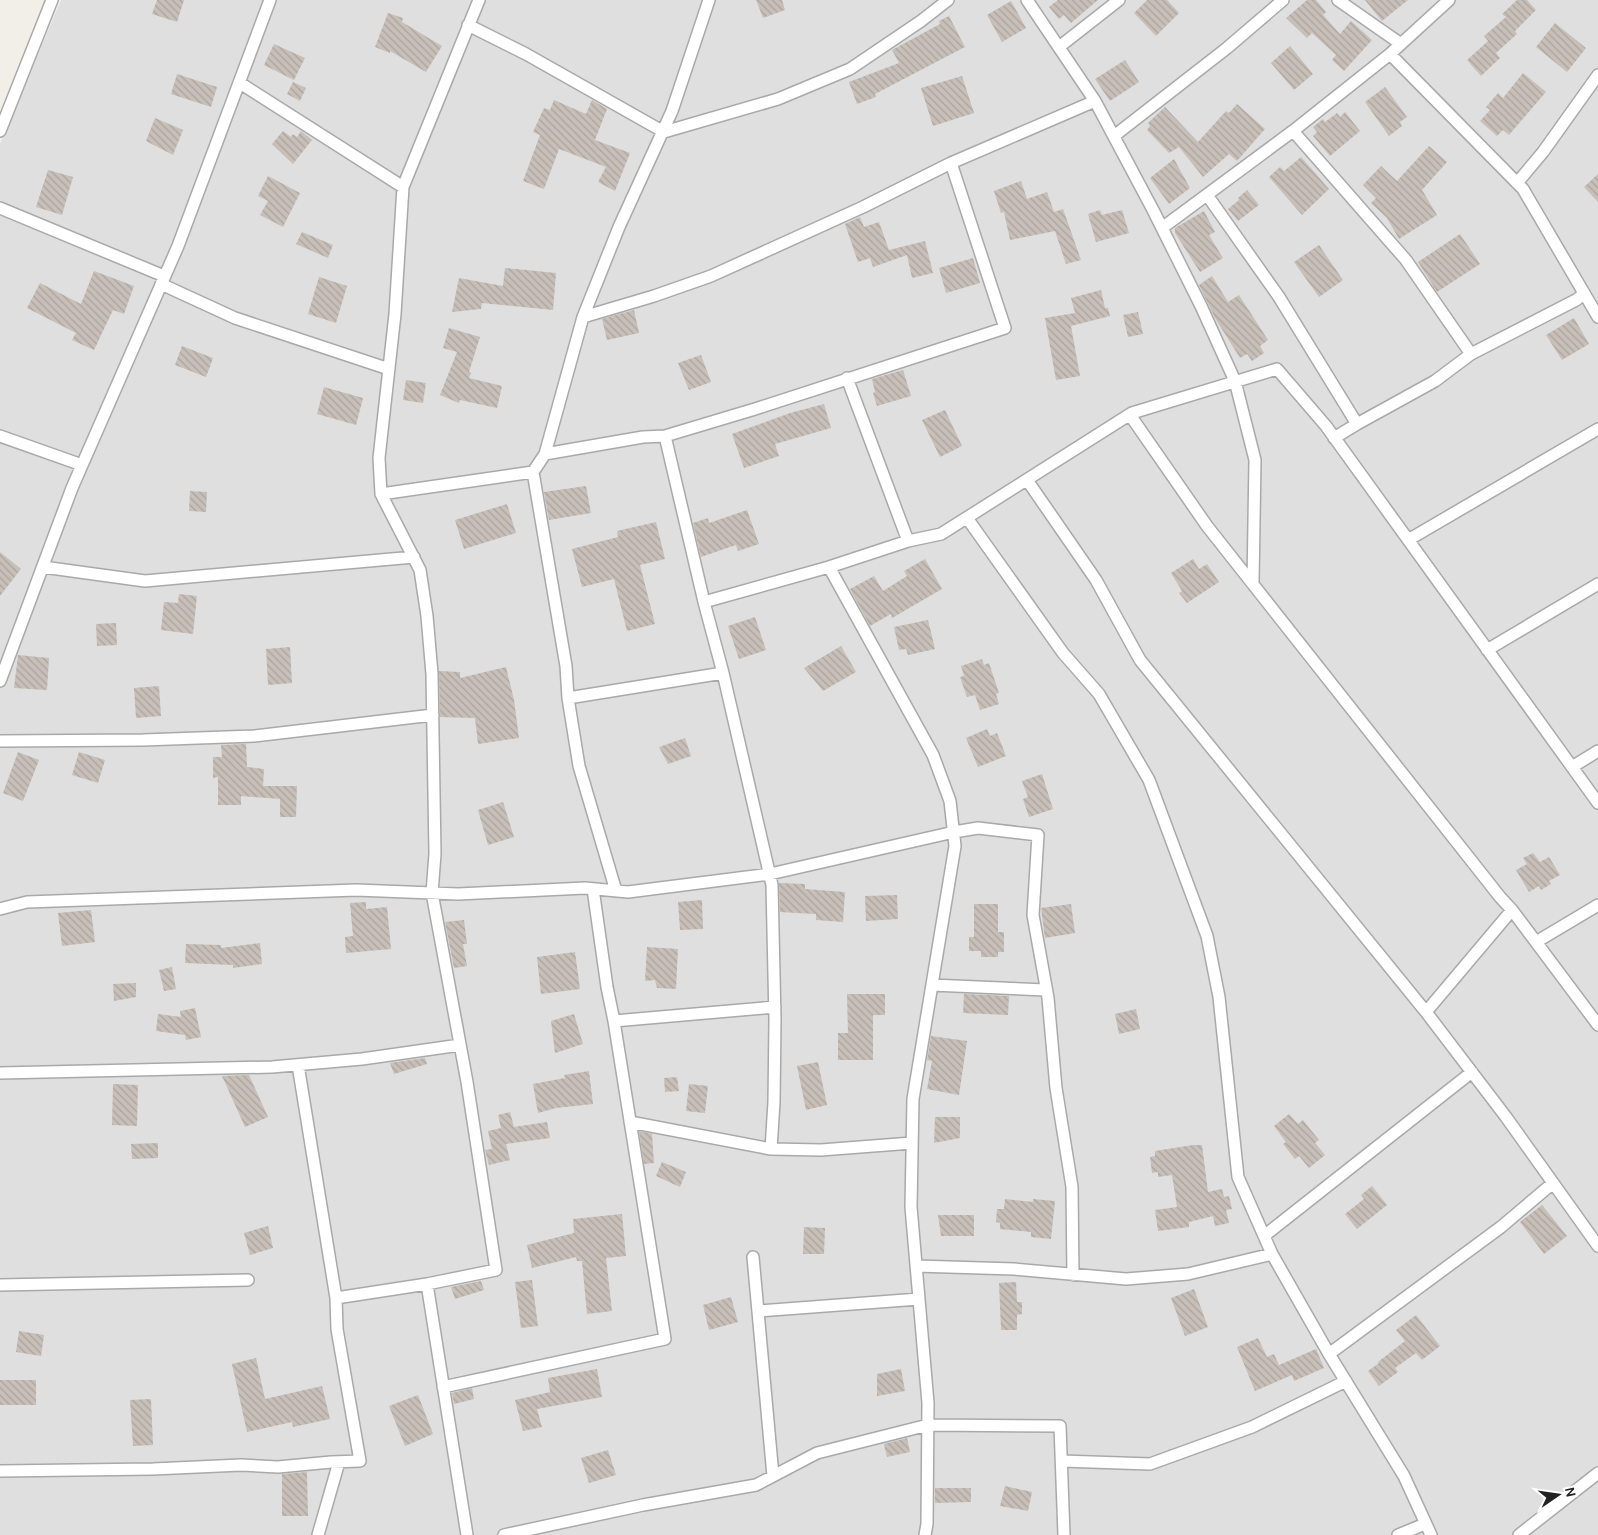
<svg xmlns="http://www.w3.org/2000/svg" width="1598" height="1535" viewBox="0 0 1598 1535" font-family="Karla,sans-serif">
<defs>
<pattern id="building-back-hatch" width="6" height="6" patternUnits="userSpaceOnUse" patternTransform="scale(1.25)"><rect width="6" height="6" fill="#c7bfb8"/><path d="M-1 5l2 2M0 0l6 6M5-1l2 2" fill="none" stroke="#aba49e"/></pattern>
</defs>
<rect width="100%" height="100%" fill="#f2efe9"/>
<path fill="#e0dfdf" d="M61 0H1598V1535H0V144Z"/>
<path fill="url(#building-back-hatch)" d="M157 0H184L177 22 152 14Z
M756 0H782L785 10 763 18Z
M1058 0H1098L1071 23 1064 15 1059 19 1049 7Z
M1147 0H1167L1179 13 1156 36 1134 13Z
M1307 0H1316L1326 12 1323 15 1340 34 1351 21 1372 40 1344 71 1332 60 1336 55 1312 33 1307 38 1286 18Z
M1365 0H1408L1382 21Z
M1517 0H1527L1536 10 1515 31 1517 34 1496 53 1500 58 1481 76 1467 60 1488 41 1484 36 1506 17 1502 14Z
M1011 1 1026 28 1002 42 987 15Z
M388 13 403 18 402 22 442 46 426 72 390 51V53L375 47Z
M949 16 965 47 875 94 876 97 857 104 849 82 899 63 892 50 940 24 939 21Z
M1555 23 1586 48 1567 72 1536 47Z
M274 44 305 58 294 80 264 65Z
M1290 46 1313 74 1294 90 1271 63Z
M1125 60 1139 82 1110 101 1095 79Z
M1523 73 1546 92 1509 135 1503 130 1497 136 1480 121 1490 110 1486 107 1498 93 1503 98Z
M177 74 217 87 211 107 171 94Z
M962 76 974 113 933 126 921 88Z
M293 82 306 88 300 101 287 94Z
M1385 87 1407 117 1400 122 1402 126 1389 136 1365 102Z
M554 100 586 114 592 100 607 109 595 140 630 153 615 191 598 182 606 167 559 149 544 189 523 181 540 135 533 132 544 108 550 110Z
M1237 104 1265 129 1237 161 1229 154 1203 177 1179 147 1169 153 1147 130 1150 126 1148 123 1165 107 1198 142 1226 111 1229 113Z
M1345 112 1360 131 1330 156 1313 136 1317 132 1313 127 1323 119 1325 122 1337 113 1340 117Z
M155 118 183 130 173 155 146 141Z
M283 131 291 137 293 134 297 137 301 131 312 140 293 164 272 144Z
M1429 146 1447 162 1422 190 1437 215 1399 239 1387 218 1371 203 1376 198 1363 185 1381 166 1397 181Z
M1301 157 1329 189 1302 215 1269 177 1280 167 1284 171Z
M1174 159 1190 188 1169 204 1150 178Z
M48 170 73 177 62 215 36 207Z
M1598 174V202L1584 187Z
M268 176 300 193 283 227 260 215 268 201 258 196Z
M1021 181 1027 199 1047 192 1054 212 1063 209 1081 260 1066 264 1055 231 1010 240 1004 212 1001 213 994 191Z
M1247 190 1259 205 1238 221 1228 209 1239 200 1238 198Z
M1100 210 1102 215 1122 210 1129 233 1096 242 1088 214Z
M1204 211 1215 232 1209 235 1223 258 1200 272 1175 233V228Z
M860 217 864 227 879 222 889 250 925 241 933 273 912 278 907 255 873 267 870 258 858 262 845 224Z
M302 232 333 245 328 258 296 244Z
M1460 234 1480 264 1437 292 1418 262Z
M1319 245 1343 280 1319 297 1294 262Z
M973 258 980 283 946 293 939 268Z
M505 268 556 273 553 310 482 303 481 309 452 312 459 278 503 286Z
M94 271 134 286 124 314 113 310 94 350 72 340 76 333 27 308 40 283 81 304Z
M1212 276 1228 302 1239 295 1268 340 1260 346 1264 353 1252 361 1247 354 1240 358 1215 318 1199 285Z
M319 277 347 286 336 323 308 314Z
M1101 290 1105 308H1108L1110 316 1071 326 1080 376 1056 380 1045 318 1075 313 1071 298Z
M634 310 639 333 607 340 602 319Z
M1138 312 1143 334 1128 337 1123 315Z
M1574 318 1589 344 1562 360 1546 335Z
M449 328 480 337 469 372 471 373 469 378 502 386 497 408 460 400 459 403 440 395 457 352 443 348Z
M182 346 213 358 206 377 175 365Z
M701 355 711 382 689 390 678 363Z
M903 370 911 396 877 406 873 393 875 392 872 379Z
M406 380 426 383 423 403 403 400Z
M324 387 363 398 356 425 317 414Z
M824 404 831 428 775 444 779 456 744 468 732 434 790 413Z
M945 410 962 446 940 457 922 420Z
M586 486 591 513 549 520 544 492Z
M190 491 207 492 206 512 189 511Z
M507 504 516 533 464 549 455 520Z
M747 510 759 544 738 551 736 545 701 557 693 523 708 518 709 523Z
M656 522 665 559 640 565 655 624 627 631 614 579 582 587 572 549 618 537 617 531Z
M0 552 21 569 0 596Z
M925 559 942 589 892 618 891 614 870 626 850 589 874 576 883 591 907 576 904 571Z
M1193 559 1199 569 1207 564 1219 582 1187 603 1179 593 1182 591 1171 573Z
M179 594 197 596 193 634 161 630 164 602 178 603Z
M755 617 766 650 739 659 728 626Z
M928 620 935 649 908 655 906 649 899 650 894 627Z
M116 623 117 645 97 646 96 624Z
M841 646 856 672 823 691 804 668Z
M290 647 292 683 268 685 266 649Z
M18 655 49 658 47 690 14 688Z
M982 659 984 665 989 663 999 693 996 694 999 704 980 710 975 695 967 697 960 677 964 676 961 666Z
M506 667 514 700 519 738 478 744 475 718 440 717 439 671 460 672V678Z
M159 686 161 716 136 718 134 688Z
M987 729 990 736 997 733 1006 756 978 767 966 738Z
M685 738 691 756 668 764 659 747Z
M246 744 247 767 264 769 263 786H297L296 817H280V799L241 796V805H218V777L213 778V757H222L221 745Z
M18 752 39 760 23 801 3 793Z
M79 752 105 760 98 783 72 775Z
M1042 774 1053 809 1029 817 1023 799 1028 797 1022 781Z
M503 802 514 837 488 845 478 810Z
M1533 853 1540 862 1549 857 1560 875 1549 881 1551 884 1541 890 1539 886 1529 892 1516 870 1527 864 1523 858Z
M779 883 805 884V889L845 892 843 922 816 920V914L780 912Z
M897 895 898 919 866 921 865 896Z
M702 900 703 929 680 930 678 902Z
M366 902V909L387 907 391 949 346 953 345 937 353 936 350 903Z
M974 904H998V932H1004V952H998V957H981V951H969V937H974Z
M1071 904 1075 933 1045 938 1041 908Z
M91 910 95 942 62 946 58 913Z
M464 920 467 944H463L467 966 454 968 445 922Z
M260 943 262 964 233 968V965L185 963 186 944 221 945V948Z
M647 947 678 949 676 989 657 988 655 980 645 981Z
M575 952 580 989 541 994 537 957Z
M172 967 176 989 164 991 159 970Z
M136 983V997L114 1001 113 984Z
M847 994H885V1015H873V1060H838V1033H848Z
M964 994 1009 996 1008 1015 963 1013Z
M195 1008 201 1037 186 1040 185 1035 156 1031 158 1014 181 1017 180 1011Z
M1136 1009 1140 1029 1119 1034 1115 1014Z
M574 1014 583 1044 555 1053 551 1021Z
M931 1036 967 1041 959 1095 927 1089 932 1061 927 1060Z
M425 1058 427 1064 394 1074 390 1063Z
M818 1062 827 1105 806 1110 797 1066Z
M589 1071 593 1104 556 1108 538 1113 533 1084 565 1078 564 1075Z
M249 1075 268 1117 245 1127 222 1076Z
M677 1077 679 1091 665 1092 664 1078Z
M113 1084 138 1085 137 1126 112 1125Z
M689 1084 708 1086 705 1113 686 1111Z
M510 1112 514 1127 547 1122 550 1138 506 1144 510 1160 489 1165 485 1150 492 1149 488 1131 501 1128 498 1115Z
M1289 1114 1298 1124 1303 1120 1319 1140 1315 1143 1325 1155 1309 1168 1299 1156 1295 1159 1283 1144 1286 1142 1274 1126Z
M935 1117H960V1138L934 1143Z
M639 1131 652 1134 654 1163 644 1164Z
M158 1143V1158L132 1159 131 1144Z
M1193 1145H1202L1208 1192 1222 1189 1224 1197 1229 1196 1232 1209 1226 1210 1229 1223 1215 1226 1213 1216 1189 1222V1227L1158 1231 1155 1210 1177 1207 1172 1175 1158 1177V1172L1152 1173 1150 1157 1155 1156V1151Z
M662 1162 686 1172 680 1187 656 1176Z
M1372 1186 1387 1205 1357 1229 1345 1214 1364 1199 1361 1195Z
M1005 1199 1033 1202V1199L1055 1201 1051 1239 1031 1237V1232L1000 1229V1223L996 1222 997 1209H1004Z
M1542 1205 1567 1236 1544 1254 1520 1222Z
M622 1214 626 1256 606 1258 612 1311 587 1314 582 1261H577L576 1257 532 1268 527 1245 574 1233 573 1219Z
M938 1215H974V1236H941Z
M268 1226 273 1248 250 1255 244 1233Z
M804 1227 825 1228 824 1254H803Z
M532 1280 538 1326 521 1328 515 1282Z
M481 1281 484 1290 455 1299 451 1287Z
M1016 1282 1017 1302H1022V1314L1017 1315V1330H1001L999 1283Z
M1194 1289 1208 1327 1185 1336 1171 1298Z
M731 1297 738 1322 709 1330 703 1305Z
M1416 1315 1440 1346 1422 1360 1416 1353 1395 1368 1398 1372 1379 1386 1368 1371 1379 1363 1378 1362 1405 1341 1396 1330Z
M19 1331 44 1335 41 1356 16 1352Z
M1258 1338 1267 1357 1274 1354 1279 1365 1316 1349 1324 1368 1294 1381 1292 1375 1255 1391 1237 1347Z
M256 1358 265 1399 322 1386 330 1419 293 1427 292 1422 247 1432 232 1364Z
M597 1369 602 1397 537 1409 542 1427 523 1431 515 1400 550 1392 548 1378Z
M901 1369 905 1391 877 1396V1374Z
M0 1380H36V1405H0Z
M472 1388 474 1399 454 1404 452 1393Z
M418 1395 433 1434 405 1446 389 1406Z
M151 1399 153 1445 133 1446 130 1400Z
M907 1438 910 1452 887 1457 884 1444Z
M608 1450 616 1475 589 1483 581 1458Z
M307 1472 308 1516H282V1474Z
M1005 1486 1032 1492 1028 1511 1000 1506Z
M935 1488H971V1502L935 1503Z"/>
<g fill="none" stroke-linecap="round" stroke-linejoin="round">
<g stroke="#a9a9a9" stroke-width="14">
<path id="minor" d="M1027 0 1095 101 1153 210 1201 306 1235 381 1255 460 1253 583
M1338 0 1401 44
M468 25 526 54 664 132 778 99 850 69 921 21 948 0
M1059 47 1119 0
M1390 54 1523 189 1598 317
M240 83 403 187 479 0
M0 131 52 0
M1293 131 1406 260 1471 354
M1114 136 1227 48 1283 0
M1517 183 1543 152 1598 75
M1207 195 1279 297 1357 424
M0 208 164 276
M1162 228 1293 131 1390 54 1449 0
M161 284 235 318 389 369
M583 317 654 296 711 276 863 207 951 163
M847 378 908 541
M1130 415 1207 526 1500 897 1512 910 1598 1025
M0 436 82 465
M665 436 704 602 723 673 772 885 775 1020 774 1102 771 1149
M1334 438 1357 424 1435 381 1471 354 1576 300 1584 294
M545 454 643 437 665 436 755 409 1005 328 951 163 1095 101
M533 472 566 666 568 698 579 766 616 891
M1027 480 1096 580 1140 660 1426 1012 1506 1117 1598 1246
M381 494 533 472 545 454 583 317 619 227 672 111 709 0
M967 518 1063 653 1099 694 1149 780 1207 936 1219 997 1238 1177 1272 1254 1329 1354 1404 1476 1431 1535
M1408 540 1598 429
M43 567 145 581 414 557
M829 567 908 541 941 534 1132 413 1277 369 1326 426 1598 803
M704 602 829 567 933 755 950 801 955 846 913 1099 911 1207 928 1403 927 1524 925 1535
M1487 650 1598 584
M0 681 72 488 178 246 270 0
M568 698 723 673
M0 741 143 740 254 736 433 715
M1572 767 1598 751
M0 909 27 902 356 890 458 894 585 888 628 892 770 874 954 832 978 828 1038 835 1033 915 1048 998 1056 1088 1072 1187 1073 1275
M1536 942 1598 905
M932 985 1046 990
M1426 1012 1512 910
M614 1021 775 1007
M0 1073 272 1067 362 1059 460 1045
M630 1122 771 1149 821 1150 912 1143
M1264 1236 1472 1072
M753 1257 773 1476
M916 1266 1014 1269 1126 1279 1188 1274 1272 1254
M427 1284 467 1535
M0 1285 248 1280
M336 1298 427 1284 496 1270 467 1082 432 893 435 854 432 674 427 616 420 570 381 494 379 458 395 314 403 187
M758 1311 919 1299
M1329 1354 1501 1227 1553 1183
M443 1387 665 1339 614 1021 607 987 593 889
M1062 1461 1150 1464 1252 1427 1346 1381
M0 1471 153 1469 241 1465 278 1467 331 1462 360 1461 337 1329 336 1298 298 1065
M318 1535 339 1462
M504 1535 643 1505 756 1485 817 1453 928 1425 1060 1426 1064 1535
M1398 1535 1425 1524
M1519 1535 1598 1473"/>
</g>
<use href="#minor" stroke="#fff" stroke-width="11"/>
</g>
<g transform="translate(1558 1495) rotate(77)" stroke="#ffffff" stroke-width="4" paint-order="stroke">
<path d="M0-4L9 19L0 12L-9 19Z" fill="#222222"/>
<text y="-8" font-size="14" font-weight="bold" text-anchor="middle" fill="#222222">N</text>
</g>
</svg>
